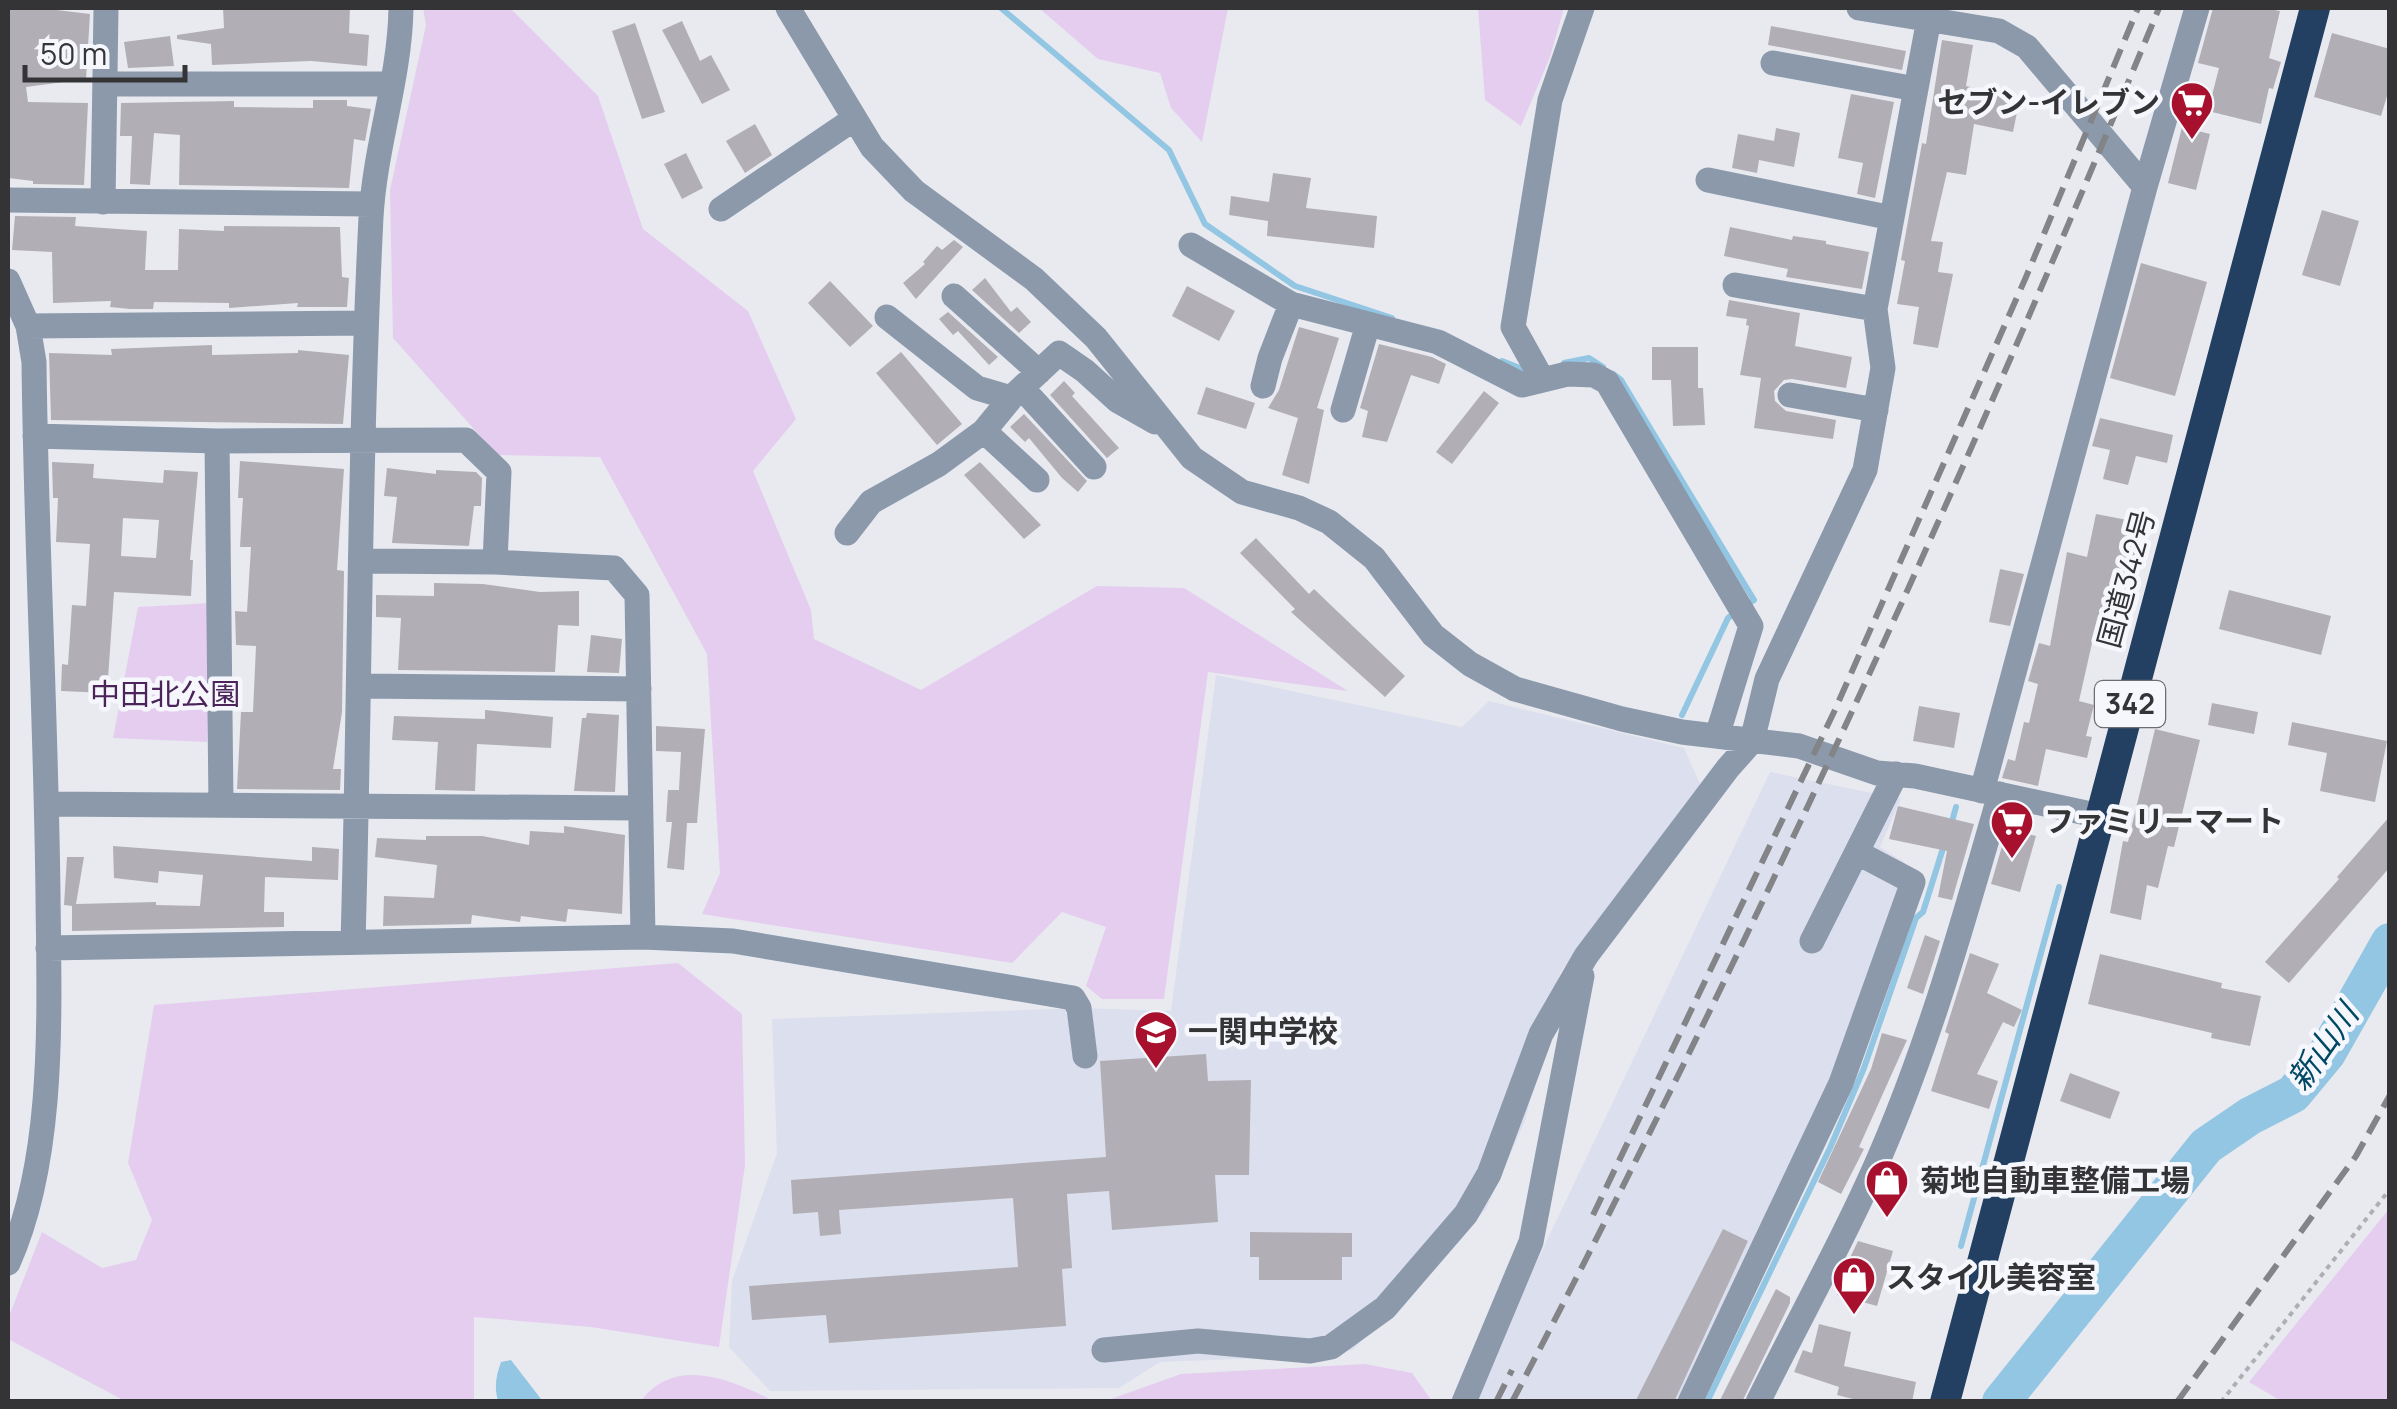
<svg xmlns="http://www.w3.org/2000/svg" width="2397" height="1409" viewBox="0 0 2397 1409" font-family="Manrope,'Noto Sans JP',sans-serif">
<rect width="100%" height="100%" fill="#e8eaf0"/>
<path fill="#dcdfed" d="M1216 675 1462 727 1489 701 1684 748 1700 784 1560 973 1525 1121 1486 1209 1353 1350 1308 1356 1160 1362 1119 1388 770 1391 729 1347 732 1281 777 1153 772 1019 1079 1008 1171 1011Z
M1770 772 1901 799 1880 847 1924 875 1866 1044 1700 1401 1470 1402Z"/>
<path fill="#e5cdef" d="M423 8H510L598 96 643 229 748 311 796 419 753 471 811 610 814 639 921 690 1097 586 1184 588 1348 691 1208 672 1164 999H1102L1086 986 1106 927 1062 912 1012 963 702 914 720 873 707 654 600 457 497 455 393 338 390 190 426 25Z
M1039 8H1228L1202 142 1171 108 1160 73 1098 59Z
M1478 8H1564L1550 57 1521 126 1485 100Z
M211 603 207 742 113 738 138 607Z
M678 963 742 1014 745 1165 719 1347 591 1327 474 1317V1401H125L8 1339V1319L42 1232 102 1268 136 1260 152 1220 128 1163 154 1005Z
M2389 1209V1401H2281L2249 1382Z
M1365 1364 1412 1373 1432 1401H641C676 1355 731 1380 774 1401L1108 1400 1181 1374Z"/>
<path fill="#92c6e2" d="M511 1360 541 1399 556 1401H498C494 1387 496 1376 501 1362Z"/>
<g fill="none" stroke-linecap="round" stroke-linejoin="round">
<path stroke="#92c6e2" stroke-width="6" d="M1001 8 1169 150 1205 224 1295 286 1392 318
M1502 361 1527 371
M1564 363 1589 358 1603 367
M1613 374 1621 380 1754 600 1745 606
M1682 715 1728 618 1735 613
M1951 825 1956 807
M1961 1246 2059 887
M1707 1402 1830 1148 1864 1068 1916 918 1923 912 1945 842"/>
<path stroke="#92c6e2" stroke-width="38" d="M2001 1402 2206 1146 2250 1116 2293 1094 2327 1053 2390 942"/>
</g>
<path fill="#b1afb5" fill-rule="evenodd" d="M8 8H40L90 14 86 79 26 87 28 102 88 103 84 185 33 184V181L8 178Z
M223 8H350L349 33 369 35 367 66 311 61 212 65 211 44 177 39V35L224 28Z
M2213 8H2265L2280 11 2269 58 2281 62 2273 89 2269 88 2261 124 2208 111 2219 68 2198 63Z
M682 21 700 61 711 55 730 90 702 104 662 30Z
M635 23 665 112 642 119 612 31Z
M1771 26 1906 51 1902 70 1768 45Z
M2332 33 2390 49V86L2381 116 2314 97Z
M170 36 174 66 128 68 124 42Z
M1942 40 1973 45 1966 86 2020 97 2013 132 1974 124 1966 175 1947 172 1931 241 1943 242 1938 272 1953 274 1938 348 1913 344 1919 307 1897 304 1905 261 1901 260 1922 143 1926 144Z
M1851 94 1894 102 1875 198 1857 194 1863 163 1838 158Z
M313 100H347V106L371 109 365 141 354 139 349 188 179 185 180 135 154 133 150 185 130 184 132 136H120L121 103 234 101V107L313 108Z
M755 124 772 155 745 173 726 141Z
M2182 127 2210 134 2196 190 2168 183Z
M1776 128 1800 133 1794 167 1759 160 1757 173 1732 168 1738 134 1774 141Z
M686 153 703 188 682 199 664 164Z
M1273 173 1311 178 1306 208 1377 216 1374 248 1267 236 1268 221 1229 215 1231 196 1269 202Z
M2322 210 2359 221 2340 286 2302 275Z
M15 216 76 217 75 226 147 231 145 270H178L179 229 224 231V226L340 227 342 277 349 278 347 307H297L298 303 229 308V303L154 302 153 309H130L110 307 111 301 53 303 52 252 12 250Z
M1730 227 1792 240 1793 236 1826 241V244L1869 252 1862 289 1786 277 1788 269 1724 256Z
M954 240 963 247 916 299 903 283 925 264 923 262 937 246 942 250Z
M2141 263 2207 282 2175 396 2110 378Z
M985 278 1011 312 1017 307 1031 322 1019 333 972 290Z
M830 281 873 326 850 347 808 303Z
M1187 286 1235 311 1219 341 1172 316Z
M1729 300 1800 313 1795 346 1852 357 1846 388 1792 379 1784 380 1774 391 1775 401 1786 411 1836 420 1833 439 1754 428 1761 378 1740 375 1749 326 1746 325 1747 319 1726 316Z
M948 312 998 357 989 365 958 331 953 335 939 319Z
M1299 327 1339 338 1317 408 1324 410 1309 484 1282 475 1298 418 1268 408 1279 390Z
M1379 344 1432 357 1446 364 1439 384 1411 375 1387 442 1362 437 1368 411 1360 408Z
M212 345V355L298 353V350L349 355 343 424 51 420 49 353 112 355 111 349Z
M1652 347H1698V388H1703L1705 425 1673 426 1671 380H1652Z
M901 352 962 424 937 445 876 373Z
M1064 381 1075 393 1072 396 1119 448 1107 458 1050 395Z
M1206 387 1255 403 1246 429 1197 414Z
M1484 391 1499 403 1452 464 1436 452Z
M1024 414 1087 481 1078 492 1062 478 1029 438 1025 442 1010 427Z
M2100 418 2173 435 2167 463 2136 456 2128 485 2103 479 2110 450 2092 446Z
M240 461 344 469 337 570 344 571 342 712 333 769H341L340 790 237 789 241 712H253L256 646 236 645 235 611 247 612 251 547H240L243 498H238Z
M52 462 94 464 93 478 163 483 164 470 198 472 190 560H193L191 596 114 592 107 693 61 691 62 664 68 665 72 605 86 606 90 544 56 542 58 498H53ZM123 518 159 520 156 558 121 556Z
M980 462 1041 525 1024 539 964 475Z
M387 468 436 474V470L476 472 482 478 481 506H474L469 546 392 543 397 497 384 496Z
M2096 514 2143 523 2119 623 2117 647 2092 643 2079 701 2094 705 2086 736 2092 737 2087 758 2046 749 2038 786 2002 778 2008 759 2015 761 2024 722 2029 723 2038 684 2028 681 2039 643 2050 646 2067 552 2087 557Z
M1256 538 1309 594 1314 589 1405 676 1385 697 1291 612 1295 609 1240 553Z
M2000 569 2024 574 2010 626 1989 622Z
M434 583 483 584 540 592 579 591V626L558 625 555 672 398 670 401 618 376 617V595L434 596Z
M2229 590 2331 616 2321 655 2219 629Z
M591 635 622 639 619 673 587 672Z
M2212 703 2258 712 2254 734 2208 725Z
M1919 706 1960 713 1954 748 1913 741Z
M485 710 553 717 551 748 477 744 475 791 435 790 438 742 392 740 394 716 485 719Z
M587 713 619 715 615 792 574 791 582 718H586Z
M2292 722 2387 741 2375 802 2320 791 2327 753 2288 745Z
M656 726 705 729 697 823H687L684 870 667 868 672 822H666L668 790H679L681 752 656 751Z
M2155 729 2200 740 2174 847 2168 846 2158 888 2147 885 2141 920 2110 913 2123 841 2128 842Z
M1898 806 1974 824 1952 900 1938 897 1947 851 1889 839Z
M2390 816V867L2289 983 2265 962 2339 879 2337 877Z
M564 826 625 835 622 914 568 909 566 922 521 916 520 922 472 915 471 924 383 926 384 896 434 898 437 865 375 857 377 838 426 840V836H482L529 845 530 831 564 833Z
M2007 829 2036 836 2020 892 1991 884Z
M113 846 312 861V847L339 849 338 880 265 877 264 912H284V927L72 931V906L64 905 67 857H84L76 904 156 902V905L200 906 203 875 159 871 158 883 114 878Z
M1925 935 1940 941 1923 994 1907 988Z
M1970 953 1999 964 1987 993 2022 1010 2014 1027 2003 1022 1977 1074 1998 1081 1989 1109 1931 1091 1949 1034 1945 1032Z
M2100 954 2222 983 2221 988 2261 996 2250 1046 2211 1038 2212 1033 2088 1004Z
M1882 1033 1907 1040 1859 1147 1864 1149 1841 1194 1818 1182 1871 1069Z
M1206 1054 1208 1081 1251 1080 1249 1175H1215L1218 1222 1112 1230 1109 1191 1067 1194 1072 1268 1062 1269 1066 1326 829 1343 826 1315 752 1320 749 1286 1018 1267 1013 1198 839 1210 841 1234 820 1236 818 1212 793 1214 791 1180 1106 1157 1100 1061Z
M2070 1073 2120 1092 2110 1119 2060 1101Z
M1723 1229 1748 1241 1674 1402H1635Z
M1250 1232 1352 1233V1257H1342V1280H1259V1257H1250Z
M1858 1241 1893 1251 1877 1306 1837 1295 1846 1266Z
M1776 1289 1790 1297V1303L1742 1402H1719Z
M1819 1324 1851 1332 1844 1366 1916 1382 1912 1402H1865L1837 1395 1839 1387 1794 1372 1803 1350 1812 1353Z"/>
<g fill="none" stroke-linecap="round" stroke-linejoin="round">
<path stroke="#adafb3" stroke-width="4" stroke-dasharray="5 5" stroke-linecap="butt" d="M2221 1402 2390 1189"/>
<path stroke="#8b99ab" stroke-width="25" d="M788 8 872 147 914 191 1034 279 1096 338 1192 458 1242 492 1299 508 1329 522 1374 558 1433 635 1470 664 1515 689 1622 719 1682 732 1799 746 1877 773 1915 776 2100 816
M1859 8 1999 31 2027 47 2145 187 1982 791
M1773 63 1916 89
M105 84H392
M1708 180 1892 218
M2145 187 2197 8
M8 200 372 204
M103 202 106 8
M721 209 854 119
M1191 245 1291 304 1438 342 1522 385 1567 374 1594 375 1607 382 1751 626 1717 736
M8 281 28 326 34 362C36 540 46 717 48 895 49 1010 56 1157 8 1263
M1735 285 1875 309
M954 296 1039 372
M887 317 977 388 1011 398
M28 326 366 323
M1542 379 1513 327 1550 100 1582 8
M1263 386 1270 358 1291 304
M1022 388 1094 467
M1790 395 1876 410
M1343 410 1368 324
M984 431 1037 480
M35 436 217 441 466 440 499 472 495 562
M217 441 221 805
M847 533 871 502 939 464 984 431 1011 398 1059 353 1085 371 1118 401 1155 422
M360 686 639 689
M47 804 639 808
M643 937 733 941 1073 998 1079 1008 1085 1056
M1812 941 1896 774
M353 942C360 700 359 458 371 217 375 146 400 78 401 8
M48 948 643 937 637 595 614 568 495 562 362 561
M1104 1350 1198 1341 1310 1351 1331 1347 1385 1308 1466 1214 1489 1174 1541 1034 1586 956 1728 768 1752 741 1767 679 1865 470 1883 368 1875 309 1931 8
M1464 1402 1531 1242 1582 976
M1690 1402 1841 1083 1913 882 1858 853
M1758 1402C1792 1333 1829 1266 1861 1198 1922 1070 1961 930 2000 794"/>
<path stroke="#233f61" stroke-width="30" d="M1945 1402 2315 8"/>
<path stroke="#838488" stroke-width="6" stroke-dasharray="20 10" stroke-linecap="butt" d="M1593 1215 1834 712 2026 277 2138 8
M1496 1402 1512 1370
M1512 1402C1750 948 1964 481 2159 8
M2177 1402 2356 1156 2390 1095"/>
</g>
<defs>
<g id="supermarket-pin" transform="scale(2.25)"><path d="M0 17L-7.5 6A9.5 9.5 0 1 1 7.5 6Z" fill="#a8112e" stroke="#f5f7fd"/><path d="M-6-5.5h2.5l.6 2H6L4.5 2H-2.5L-4.4-4H-6ZM-1.5 3.2a1.3 1.3 0 1 0 .1 0ZM3 3.2a1.3 1.3 0 1 0 .1 0Z" fill="#fff"/></g>
<g id="school-pin" transform="scale(2.25)"><path d="M0 17L-7.5 6A9.5 9.5 0 1 1 7.5 6Z" fill="#a8112e" stroke="#f5f7fd"/><path d="M0-5L7-2L0 1L-7-2ZM-4 1L0 2.5L4 1V4Q0 6-4 4Z" fill="#fff"/></g>
<g id="shop-pin" transform="scale(2.25)"><path d="M0 17L-7.5 6A9.5 9.5 0 1 1 7.5 6Z" fill="#a8112e" stroke="#f5f7fd"/><path d="M-5-2.5h2.3a2.7 3.5 0 0 1 5.4 0H5L5.5 6h-11ZM-1.5-2.5h3a1.5 2.3 0 0 0-3 0Z" fill="#fff"/></g>
</defs>
<g fill-rule="evenodd">
<use href="#supermarket-pin" x="2192" y="103"/>
<use href="#supermarket-pin" x="2012" y="822"/>
<use href="#school-pin" x="1156" y="1032"/>
<use href="#shop-pin" x="1887" y="1181"/>
<use href="#shop-pin" x="1854" y="1278"/>
</g>
<g text-anchor="middle" stroke-width="9" stroke-linejoin="round" paint-order="stroke">
<rect fill="#f5f7fd" stroke="#6e6e72" stroke-width="2.5" x="2095" y="681" width="70" height="46" rx="8"/>
<g font-size="28" font-weight="bold" fill="#343436">
<text x="2130" y="714">342</text>
</g>
<g font-size="30" font-weight="bold" fill="#343436" stroke="#f5f7fd" text-anchor="start">
<text x="2160" y="113" text-anchor="end">セブン-イレブン</text>
<text x="2044" y="832">ファミリーマート</text>
<text x="1188" y="1042">一関中学校</text>
<text x="1920" y="1191">菊地自動車整備工場</text>
<text x="1886" y="1288">スタイル美容室</text>
</g>
<g font-size="30" fill="#343436" stroke="#f5f7fd">
<text transform="translate(2127 579) rotate(-75)" y="10">国道342号</text>
</g>
<g font-size="30" fill="#4b2559" stroke="#f5f7fd">
<text x="165" y="705">中田北公園</text>
</g>
<g font-size="32" font-style="italic" fill="#004965" stroke="#f5f7fd">
<text transform="translate(2323 1047) rotate(-55)" y="11">新山川</text>
</g>
</g>
<rect width="2397" height="1409" fill="none" stroke="#343436" stroke-width="20"/>
<path d="M25 65v15h160v-15" fill="none" stroke="#343436" stroke-width="5"/>
<text x="40" y="65" font-size="30" fill="#343436" stroke="#f5f7fd" stroke-width="8" paint-order="stroke">50 m</text>
</svg>
